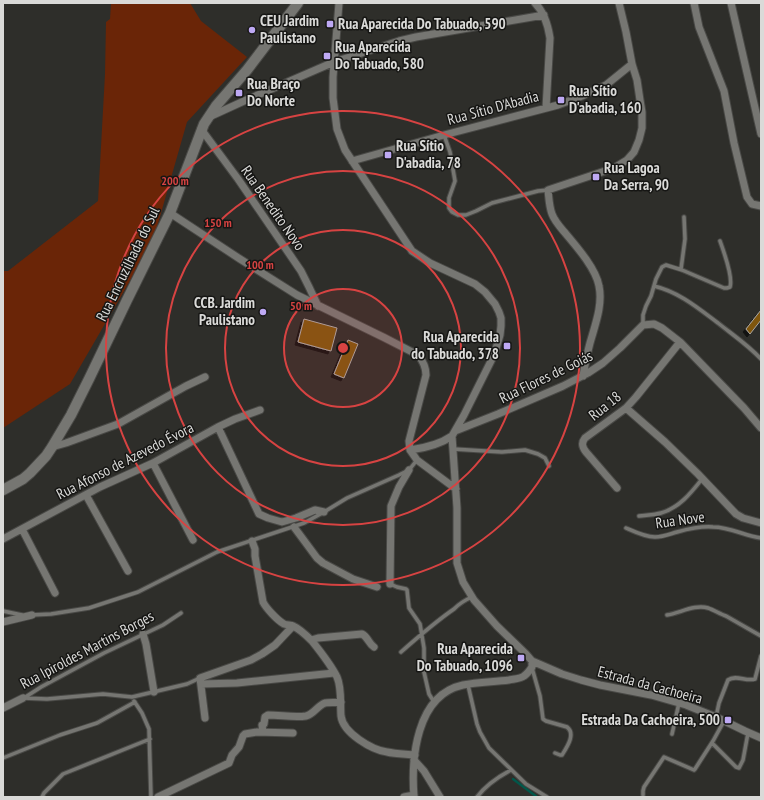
<svg xmlns="http://www.w3.org/2000/svg" width="764" height="800" viewBox="0 0 764 800" font-family="'PT Sans Narrow',sans-serif">
<defs>
<filter id="shadow"><feDropShadow dx="-3" dy="3" stdDeviation="0" flood-color="#0009"/></filter>
</defs>
<rect width="100%" height="100%" fill="#2e2e2a"/>
<path fill="#6a2507" d="M111 3H190L201 21 247 57 187 122 157 227 131 279 70 384 3 428V271H8L98 201 105 74 106 22 110 19Z"/>
<g fill="none" stroke-linecap="round" stroke-linejoin="round">
<path stroke="#01574a" stroke-width="2.5" d="M513 779 537 797"/>
</g>
<path fill="#80560a" stroke="#aaa7a3" filter="url(#shadow)" d="M761 310V320L750 334 746 329Z
M304 319 337 328 331 351 298 342Z
M348 340 358 344 344 378 334 374Z"/>
<g fill="none" stroke-linecap="round" stroke-linejoin="round">
<g stroke="#494946" stroke-width="5.5">
<path id="lane" d="M444 135 450 152 455 181 449 198V208L452 212 458 215H466L476 211 492 203 538 191 548 190
M681 269 685 239 684 217
M654 286C679 292 698 308 718 323 733 335 748 345 761 359
M643 325V315L646 306 651 296 656 279 662 267 666 265 682 270 724 288H727L730 287C733 278 724 252 720 241
M453 449 502 452 525 450 538 454 545 458 549 466
M639 516C646 515 654 515 661 513 679 508 691 493 702 479
M626 528C635 532 645 537 655 537 663 537 670 534 677 532 688 529 701 526 713 527 730 527 745 536 761 538
M390 584 397 587 406 589 407 590 409 608 420 624 424 648V672L429 694 434 702
M3 611 22 615
M31 615 51 614 89 608 138 592 217 552 304 523 324 512 347 498 399 475 409 470 417 460
M667 615C680 613 695 604 708 608 714 610 720 614 726 616L761 636
M401 652C418 637 435 622 454 609 459 604 465 600 472 597
M532 668 540 696 543 719 546 721 567 727C576 734 567 747 562 755H560L555 753
M468 685 477 724 480 732 489 748 526 784 547 797
M23 698 47 699 103 694 132 697 187 684 200 678
M24 698 41 687 104 653 163 625 181 613
M134 701 142 713 149 729 151 797
M716 717 719 703 728 680C736 674 746 682 755 679L761 656
M672 734 679 703
M712 743 736 767 739 768 743 760 748 733
M3 758 60 735 97 723 135 702
M643 795V791L644 787 664 757 694 770 695 769 713 741 724 721
M42 797 44 793 63 774 150 739
M477 797C486 785 498 777 511 770"/>
</g>
<g stroke="#494946" stroke-width="9">
<path id="street" d="M339 3 333 77V98L337 129 345 150 412 251 430 263 475 284 485 292 495 304 499 312 501 318V326L500 335 494 355 464 415 452 436 457 508V563L463 582 474 600 497 626 526 654 532 661V667C530 670 527 674 524 676 520 679 513 679 509 680 493 682 478 682 463 685 416 695 411 759 414 797
M535 3C544 12 548 25 550 38L546 108
M694 3 699 27 724 91 734 143 747 197 752 204 761 206
M731 3 761 134
M209 117 244 101 334 62 399 41 416 37 544 15
M201 129 238 179 301 271 309 287 318 306
M352 161 444 135 558 105 582 96 606 85 632 64
M170 213 240 259 297 295 385 338 418 355C423 361 426 367 426 375L409 441 410 450 417 460 456 489
M583 376C585 365 587 354 590 343 595 325 603 305 599 286 596 269 577 247 566 234 561 228 555 222 552 214 549 206 549 198 548 190L614 168 627 160 634 152 639 140 642 128V112L640 100 637 80 632 64 626 32 619 3
M626 408 665 442 698 474 736 514 743 518 761 523
M218 427 259 514 268 518 282 522 296 518 315 510 324 512
M455 431 498 414 563 386 588 373 603 363 620 348 643 325 654 324 662 328 680 342 744 408 761 428
M52 447 66 443 118 424 186 386 205 377
M410 450C425 448 439 445 452 436
M153 463 193 540
M617 488 586 452C582 447 581 443 585 438L626 408 636 397 680 342
M86 495 128 571
M294 527 317 558 323 563 353 579 377 587
M22 529 55 593
M3 539 100 487 153 463 218 427 235 419 260 410
M252 541 255 549V556L263 602C266 608 277 620 284 624 287 625 290 625 293 626 300 629 307 636 312 641 320 651 331 665 337 677 342 688 340 704 341 716 343 733 372 750 387 752 396 754 406 754 415 755
M390 584 391 506 399 487 409 470
M3 622 32 615
M143 634 146 644 154 692
M311 640 318 638 362 634C368 637 369 644 374 647
M532 661 562 674 581 680 600 685 651 695 686 705 716 717 745 731 761 738
M201 684 237 683 334 673
M3 708 23 698
M205 718 200 678 251 660 262 654 275 645 293 626
M263 732 262 725 264 724 265 717 268 715C281 715 294 718 306 716 314 714 317 706 325 703 329 702 336 703 341 702
M414 760 424 771 440 797
M158 797 229 763 232 755 239 747 243 736 245 734 257 732 293 733
M404 797 414 795"/>
</g>
<g stroke="#494946" stroke-width="12">
<path id="secondary" d="M3 490 23 479 30 473 46 456 52 447 71 415 89 379 127 300 170 213 204 124 216 106 247 70 298 3"/>
</g>
<use href="#lane" stroke="#767672" stroke-width="3.5"/>
<use href="#street" stroke="#767672" stroke-width="7"/>
<use href="#secondary" stroke="#767672" stroke-width="10"/>
</g>
<circle cx="343" cy="348" r="59" fill="#d74342" fill-opacity=".12"/>
<g fill="none" stroke="#d74342" stroke-width="2">
<circle cx="343" cy="348" r="59"/>
<circle cx="343" cy="348" r="118"/>
<circle cx="343" cy="348" r="177"/>
<circle cx="343" cy="348" r="237"/>
</g>
<g fill="#bea9f4" stroke="#161614" stroke-width="1.5">
<rect x="326" y="20" width="8" height="8" rx="2"/>
<circle cx="252" cy="30" r="4"/>
<rect x="323" y="52" width="8" height="8" rx="2"/>
<rect x="235" y="89" width="8" height="8" rx="2"/>
<rect x="557" y="96" width="8" height="8" rx="2"/>
<rect x="384" y="151" width="8" height="8" rx="2"/>
<rect x="592" y="173" width="8" height="8" rx="2"/>
<circle cx="263" cy="312" r="4"/>
<rect x="503" y="342" width="8" height="8" rx="2"/>
<rect x="517" y="654" width="8" height="8" rx="2"/>
<rect x="724" y="716" width="8" height="8" rx="2"/>
</g>
<g text-anchor="middle" stroke-width="3" stroke-linejoin="round" paint-order="stroke">
<g font-size="15" font-weight="bold" fill="#dadad8" stroke="#161614" text-anchor="start">
<text x="260" y="26">CEU Jardim<tspan x="260" dy="17">Paulistano</tspan></text>
<text x="338" y="29">Rua Aparecida Do Tabuado, 590</text>
<text x="335" y="52">Rua Aparecida<tspan x="335" dy="17">Do Tabuado, 580</tspan></text>
<text x="247" y="89">Rua Braço<tspan x="247" dy="17">Do Norte</tspan></text>
<text x="569" y="96">Rua Sítio<tspan x="569" dy="17">D'abadia, 160</tspan></text>
<text x="396" y="151">Rua Sítio<tspan x="396" dy="17">D'abadia, 78</tspan></text>
<text x="604" y="173">Rua Lagoa<tspan x="604" dy="17">Da Serra, 90</tspan></text>
<text x="255" y="308" text-anchor="end">CCB. Jardim<tspan x="255" dy="17">Paulistano</tspan></text>
<text x="499" y="342" text-anchor="end">Rua Aparecida<tspan x="499" dy="17">do Tabuado, 378</tspan></text>
<text x="513" y="654" text-anchor="end">Rua Aparecida<tspan x="513" dy="17">Do Tabuado, 1096</tspan></text>
<text x="720" y="725" text-anchor="end">Estrada Da Cachoeira, 500</text>
</g>
<g font-size="15" fill="#dadad8" stroke="#161614">
<text transform="translate(493 108) rotate(-15)" y="5">Rua Sítio D'Abadia</text>
<text transform="translate(273 208) rotate(55)" y="5">Rua Benedito Novo</text>
<text transform="translate(128 264) rotate(-64)" y="5">Rua Encruzilhada do Sul</text>
<text transform="translate(546 377) rotate(-26)" y="5">Rua Flores de Goiás</text>
<text transform="translate(605 406) rotate(-39)" y="5">Rua 18</text>
<text transform="translate(125 461) rotate(-27)" y="5">Rua Afonso de Azevedo Évora</text>
<text transform="translate(680 520) rotate(-8)" y="5">Rua Nove</text>
<text transform="translate(87 650) rotate(-28)" y="5">Rua Ipiroldes Martins Borges</text>
<text transform="translate(650 685) rotate(15)" y="5">Estrada da Cachoeira</text>
</g>
</g>
<circle cx="343" cy="348" r="6" fill="#d74342" stroke="#161614" stroke-width="2"/>
<g font-size="12" text-anchor="middle" font-weight="bold" fill="#d74342" stroke="#161614" stroke-width="3" stroke-linejoin="round" paint-order="stroke">
<text x="175" y="185">200 m</text>
<text x="218" y="227">150 m</text>
<text x="260" y="269">100 m</text>
<text x="301" y="310">50 m</text>
</g>
<rect width="764" height="800" fill="none" stroke="#dadad8" stroke-width="8"/>
</svg>
